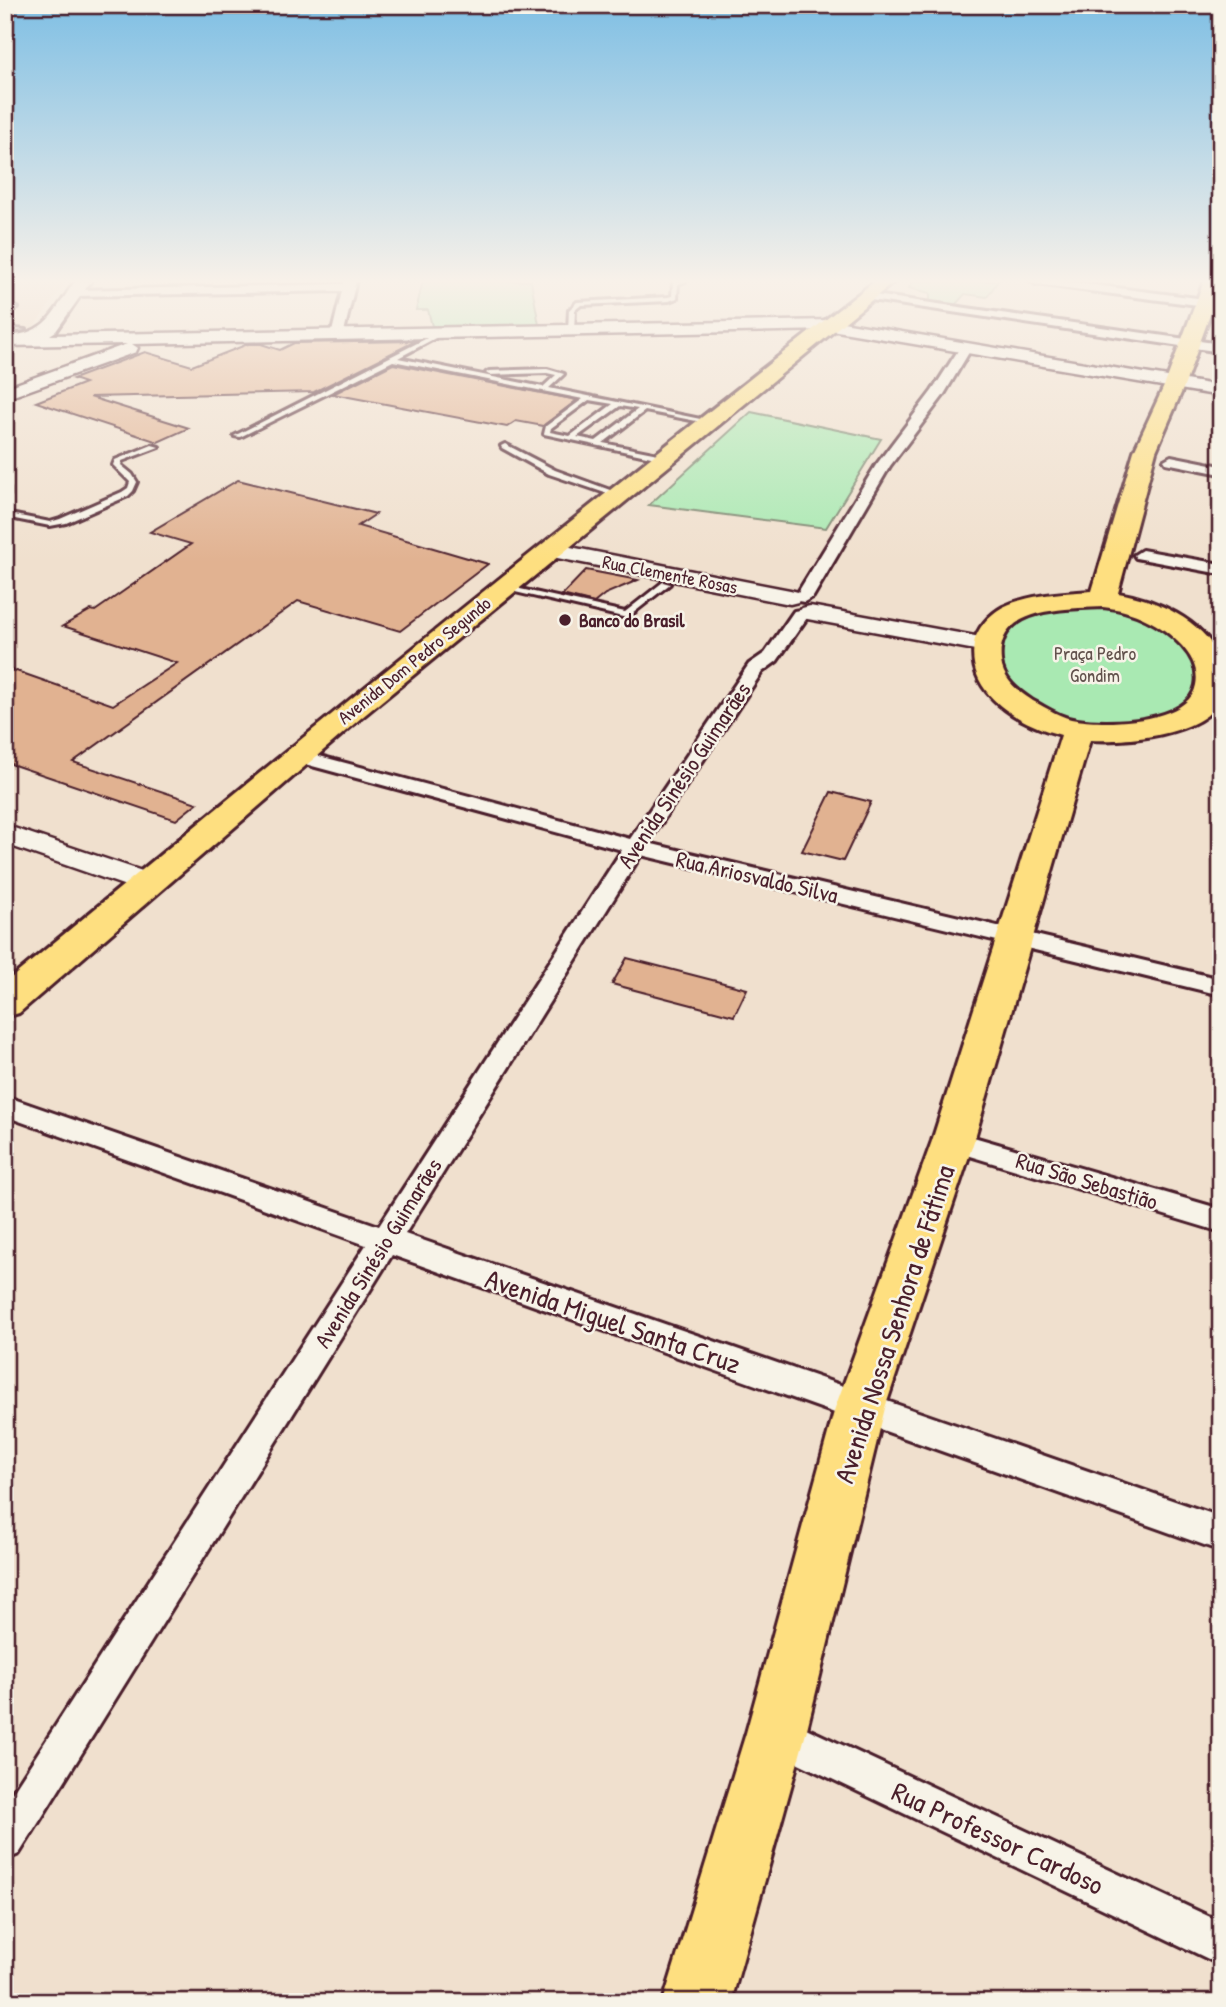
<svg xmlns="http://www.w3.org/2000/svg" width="1226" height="2007" viewBox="0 0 1226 2007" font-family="'Patrick Hand',sans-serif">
<rect width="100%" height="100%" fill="#f0e0ce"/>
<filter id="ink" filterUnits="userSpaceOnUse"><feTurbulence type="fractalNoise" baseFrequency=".0143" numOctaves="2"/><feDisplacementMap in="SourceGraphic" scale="14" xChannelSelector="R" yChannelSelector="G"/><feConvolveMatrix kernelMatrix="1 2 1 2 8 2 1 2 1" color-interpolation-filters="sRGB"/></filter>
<g filter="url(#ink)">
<path fill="#ecd2bc" d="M5 281H67L32 329 5 331Z"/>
<path fill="#a9e9b2" stroke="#7a846e" stroke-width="2" d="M423 281H531L539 325 432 326 428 310H416Z
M913 281H998L987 297 965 294 955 305 930 303V293L909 288Z
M751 412 881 439 826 528 649 505Z
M1094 605C1147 615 1169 627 1201 671L1193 694 1171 715 1126 726 1071 719 1041 705 1020 692 1007 677 999 650 1004 627 1031 611Z"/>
<path fill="#e1b291" stroke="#4a1f2b" stroke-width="2" d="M416 341 314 392 90 397 189 428 158 442 36 402 85 383 73 379 145 352 192 366 248 344H261L280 350 294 343Z
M393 364 577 400 543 426 516 421 507 427 333 394Z
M238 480 376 514 358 526 488 564 400 631 298 601 73 762 197 803 176 820 5 762V667L113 705 177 663 63 626 91 610 95 611 191 544 150 532Z
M586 570 638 580 605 594 594 603 562 595Z
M831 792 871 802 843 861 802 851Z
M627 958 747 989 734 1016 612 984Z"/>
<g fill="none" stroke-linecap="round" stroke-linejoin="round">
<g stroke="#4a1f2b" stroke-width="6">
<path id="lane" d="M686 281 678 284 677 298 669 301 581 305 575 310 574 331 571 333 568 331 569 310 577 302 668 297 672 296 673 282Z
M5 306 18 308 5 310Z
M5 317 9 318 10 319 5 321Z
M5 328 25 330 5 332Z
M439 332 441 335 398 358 543 387 556 375 547 373 489 375 486 373 489 371 547 369 564 374 549 388 715 422 712 424 645 411 603 443 668 456V460H665L544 434 546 426 583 399 393 361 240 437 234 436ZM589 400 613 404 570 436 550 432 551 428ZM620 406 638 409 596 441 577 437Z
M505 444 555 470 621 494 614 496 549 474 502 448 501 446Z
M152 445 159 447 122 461 121 465 132 474 137 482 133 491 128 496 66 523 50 526 5 517V513L50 522 60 519 122 492 128 488 130 482 113 465 115 460Z
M5 487 9 489V495L5 497Z
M663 582 670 584 627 618 498 588 502 585 625 612Z"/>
</g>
<g stroke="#4a1f2b" stroke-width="6">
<path id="street" d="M344 281H356L343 336 337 340 331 336 342 291 74 296 68 293 74 290 344 284Z
M1030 281H1062L1221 301V308L1036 284Z
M868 294 1221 344V352L864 299 862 297Z
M965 345 971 349 943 396 890 466 813 597 804 602 798 601 795 597 876 465 932 391 961 346Z
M1171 456 1221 466V474L1166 463 1164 460Z
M1142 550 1221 564V574L1136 558 1134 555Z
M800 610 809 615 777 661 762 672 648 843 1221 979V995L641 855 405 1234 1221 1517V1551L392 1255 19 1854 5 1860V1804L366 1245 5 1116V1096L379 1226 622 850 290 760 287 756 290 752 297 750 630 839 749 664 765 653 794 611Z
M953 1131 1221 1209V1232L943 1148 939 1141 943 1134Z
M776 1714 1221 1922V1965L763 1746 757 1733 763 1720Z"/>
</g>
<g stroke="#4a1f2b" stroke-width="5">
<path id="secondary" d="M75 281H91L56 331 50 335 831 320 1221 386V396L831 330 132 344 138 348 136 352 5 399V388L127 344 5 346V336C47 335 53 312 75 281Z
M550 543 790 590 798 592 802 597 798 602 790 604 542 555 539 550 542 545Z
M810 606 986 638 995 640 998 645 995 650 986 652 802 618 798 613 802 608Z
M5 825 157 876 161 883 157 890 146 893 5 844Z"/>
</g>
<g stroke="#4a1f2b" stroke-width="6">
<path id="primary" d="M875 281H895L361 718 19 1013 5 1017V983C292 745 581 510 875 281Z
M1204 281H1221V284L1185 384 1156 451 1118 593C1155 599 1203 620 1219 657 1222 663 1221 672 1221 679 1221 685 1222 694 1220 700 1202 736 1125 742 1090 740L974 1141 885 1408 806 1733 731 2002H663L746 1733 835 1408 932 1141 1061 735C1019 724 966 694 974 644 976 629 990 614 1003 607 1030 594 1062 593 1092 591L1134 451 1165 384ZM1103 607C1133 610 1162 624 1182 646 1192 657 1199 670 1196 685 1189 723 1107 725 1077 720 1061 718 1047 708 1033 701 1018 691 1003 680 1001 661 995 606 1066 609 1103 607Z"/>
</g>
<use href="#lane" fill="#f7f3e8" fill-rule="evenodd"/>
<use href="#street" fill="#f7f3e8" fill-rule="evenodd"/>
<use href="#secondary" fill="#f7f3e8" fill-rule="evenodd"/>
<use href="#primary" fill="#fedf80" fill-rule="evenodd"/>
</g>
</g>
<linearGradient id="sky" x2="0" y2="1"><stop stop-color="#7fbfe4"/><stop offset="0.5" stop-color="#f8f1e9"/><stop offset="1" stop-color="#f8f1e9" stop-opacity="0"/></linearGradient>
<rect width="1226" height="562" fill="url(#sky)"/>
<circle fill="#4a1f2b" stroke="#f7f3e8" stroke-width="2.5" cx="565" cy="620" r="7"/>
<g text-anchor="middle" stroke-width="5" stroke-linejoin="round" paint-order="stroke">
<g font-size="19" fill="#4a1f2b" stroke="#f7f3e8">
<text transform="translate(670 574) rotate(11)" y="7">Rua Clemente Rosas</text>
<text transform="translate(414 660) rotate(-39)" y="7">Avenida Dom Pedro Segundo</text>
</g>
<g font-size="19" font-weight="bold" fill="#4a1f2b" stroke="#f7f3e8" text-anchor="start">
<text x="579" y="627">Banco do Brasil</text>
</g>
<g font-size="19" fill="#62524d" stroke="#f7f3e8">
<text x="1095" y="660">Praça Pedro<tspan x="1095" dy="22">Gondim</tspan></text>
</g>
<g font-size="23" fill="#4a1f2b" stroke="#f7f3e8">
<text transform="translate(684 775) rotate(-56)" y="8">Avenida Sinésio Guimarães</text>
<text transform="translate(757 877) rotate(13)" y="8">Rua Ariosvaldo Silva</text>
<text transform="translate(1087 1181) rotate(17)" y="8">Rua São Sebastião</text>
<text transform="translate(378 1253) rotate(-58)" y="8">Avenida Sinésio Guimarães</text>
</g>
<g font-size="28" fill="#4a1f2b" stroke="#f7f3e8">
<text transform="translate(613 1321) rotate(19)" y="10">Avenida Miguel Santa Cruz</text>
<text transform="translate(894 1324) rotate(-72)" y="10">Avenida Nossa Senhora de Fátima</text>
<text transform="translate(998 1838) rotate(25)" y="10">Rua Professor Cardoso</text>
</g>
</g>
<rect width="1226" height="2007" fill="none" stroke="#f7f3e8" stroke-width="28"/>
<rect x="14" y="14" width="1198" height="1979" fill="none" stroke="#4a1f2b" stroke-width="2.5" filter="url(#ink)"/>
</svg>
